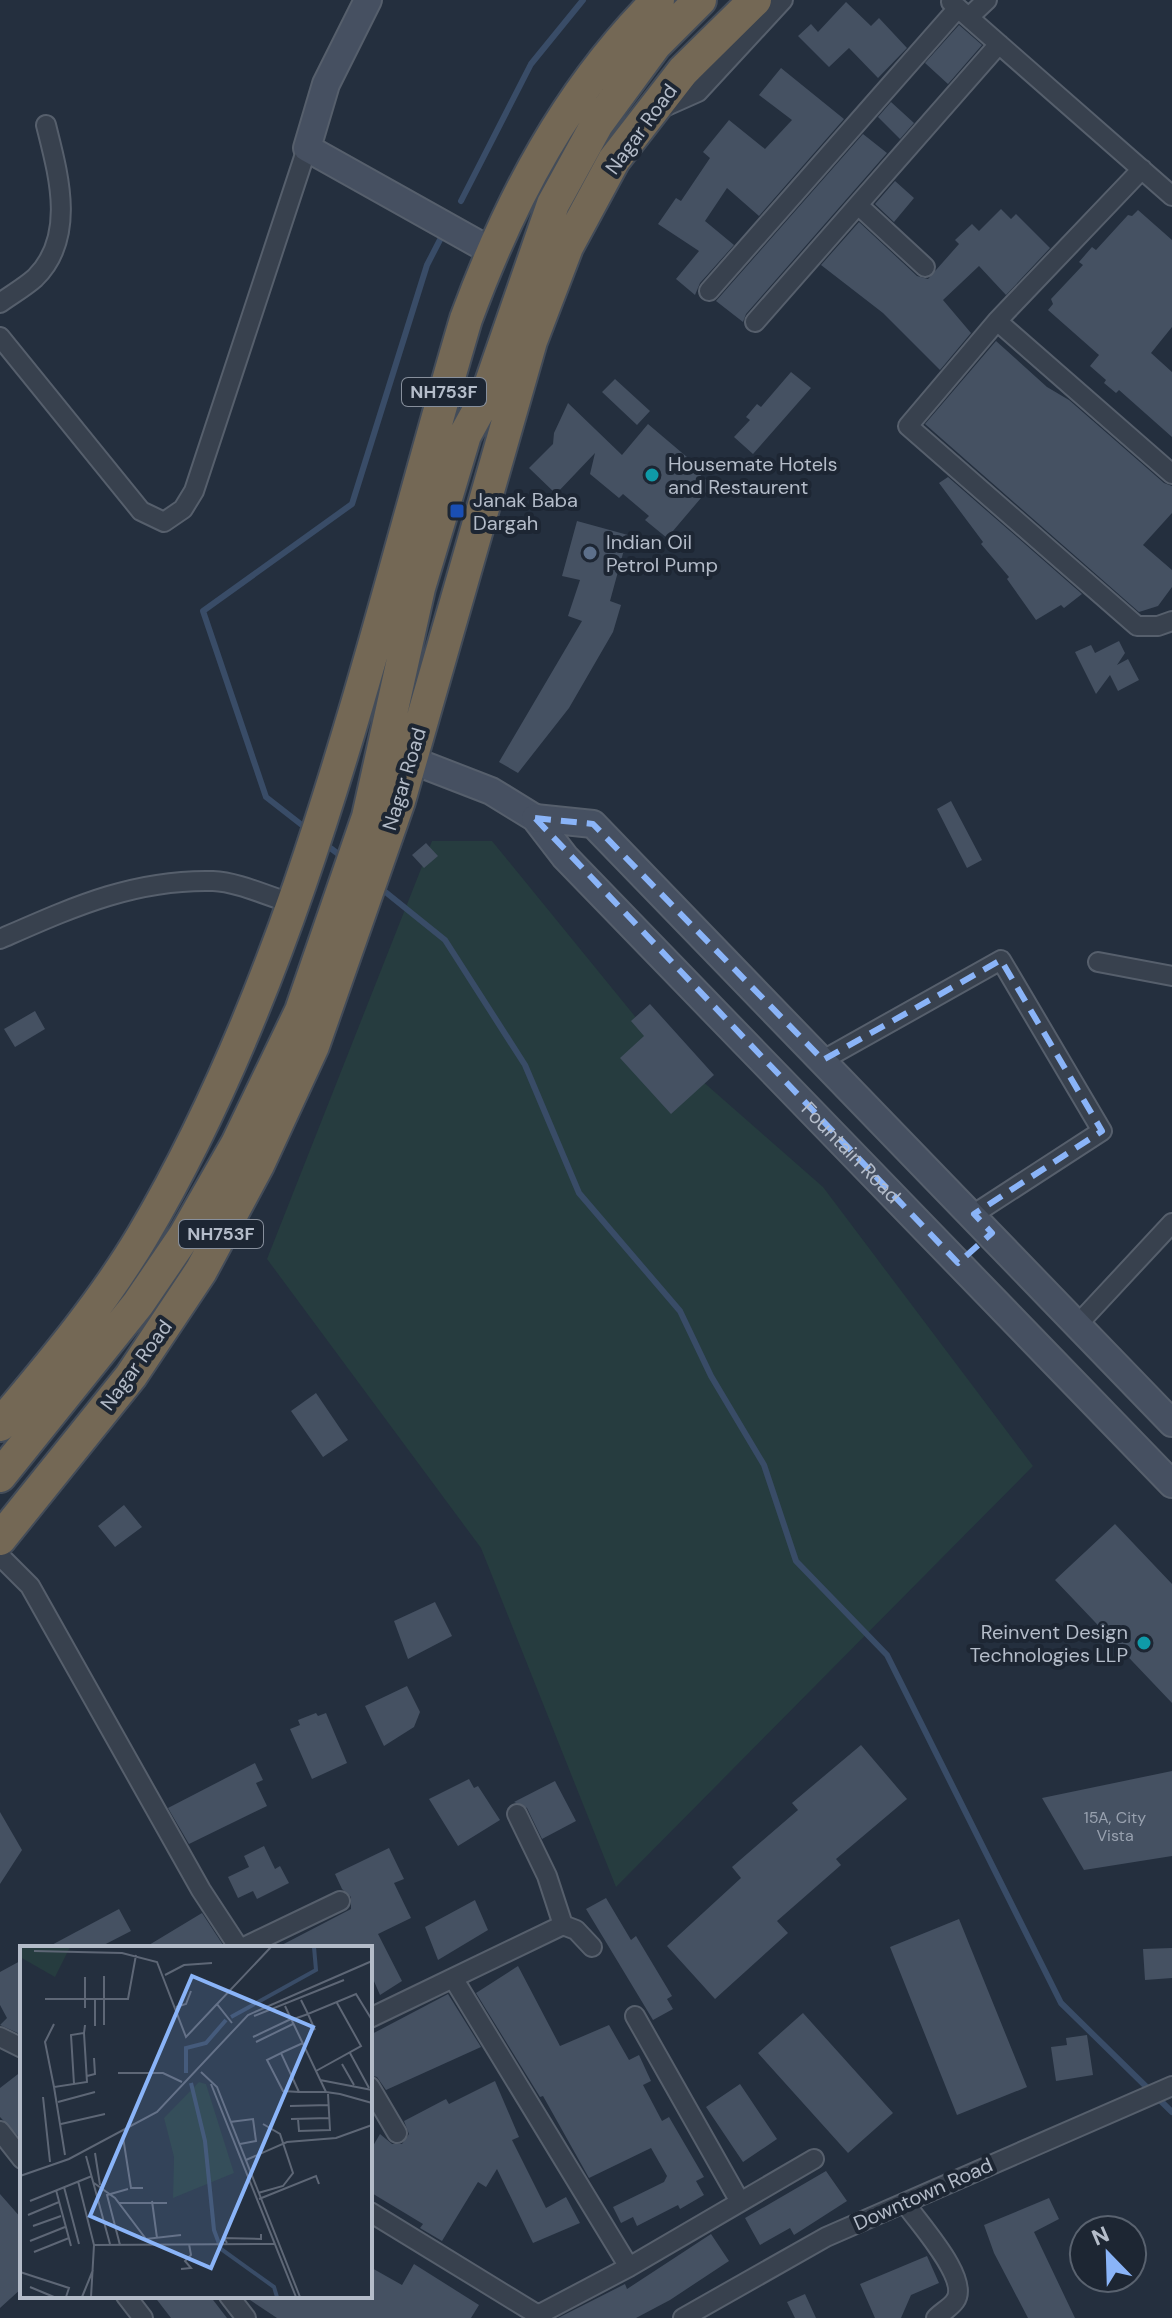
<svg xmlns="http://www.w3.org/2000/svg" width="1172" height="2318" viewBox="0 0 1172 2318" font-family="'DM Sans',sans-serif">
<rect width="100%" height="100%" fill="#242f3e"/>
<path fill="#263c3f" d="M432 841H492L651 1036 823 1187 1033 1466 616 1887 481 1548 267 1259Z"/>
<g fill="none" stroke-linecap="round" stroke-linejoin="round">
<path stroke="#394c67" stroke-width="6" d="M461 201 531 64 583 0
M307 829 266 797 203 611 352 504 427 265 443 234
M325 844 345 859
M378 886 445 940 525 1065 579 1193 680 1311 711 1376 764 1465 796 1561 887 1655 1061 2003 1172 2112"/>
</g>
<path fill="#455162" d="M846 2 871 26 879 18 907 48 878 78 849 48 829 67 798 36 811 24 818 32Z
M959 25 982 45 948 84 925 63Z
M781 68 844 119 759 216 727 188 705 221 734 245 700 283 695 295 676 279 699 251 658 224 676 198 681 201 710 158 703 152 729 120 765 149 792 120 759 95Z
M891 102 914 123 900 139 878 117Z
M863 134 887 153 746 314 743 322 716 301Z
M895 181 914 198 894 222 875 204Z
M1001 209 1011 219 1016 214 1050 248 1006 295 979 266 943 300 971 333 940 370 883 313 821 265 859 222 917 276 928 279 959 244 955 240 972 224 979 231Z
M1138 210 1172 240V327L1151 353 1172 372V437L1119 390 1116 393 1104 383 1106 380 1090 366 1099 355 1048 310 1053 304 1051 299 1083 265 1079 262 1092 247 1096 250 1128 215 1132 216Z
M996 341 1047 387 1069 400 1164 483 1172 486V513L1143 545 1172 570V587L1158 606 1139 612 925 424Z
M791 372 811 388 753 454 734 437 750 420 746 417 757 404 761 407Z
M615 379 650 411 637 425 602 392Z
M568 403 622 455 648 424 694 463 691 467 712 485 667 538 645 520 649 516 623 494 619 498 590 474 595 453 556 494 529 468 553 444 554 433Z
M948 477 1082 594 1064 608 1061 605 1036 620 1007 579 1009 577 981 544 983 542 939 483Z
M577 521 628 535 610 601 621 605 613 632 569 708 518 773 499 762 582 621 568 616 580 580 562 576Z
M1119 641 1125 653 1117 665 1128 659 1139 680 1118 691 1110 675 1096 694 1075 652 1091 645 1095 653Z
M951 801 982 860 967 868 937 809Z
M426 843 438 856 424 868 412 855Z
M650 1004 714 1075 671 1114 620 1058 644 1036 631 1021Z
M35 1011 45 1029 15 1047 4 1029Z
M316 1393 348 1440 323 1457 291 1411Z
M124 1505 142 1527 115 1547 98 1526Z
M1115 1524 1172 1584V1703L1055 1580Z
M435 1602 452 1636 408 1659 394 1621Z
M407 1686 420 1712 414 1727 384 1746 365 1706Z
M316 1713 318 1716 326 1713 347 1763 312 1779 290 1729 300 1725 298 1720Z
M861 1745 907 1799 836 1859 841 1865 777 1921 788 1933 715 1999 667 1946 741 1878 732 1867 798 1810 792 1803Z
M255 1763 263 1780 256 1783 267 1806 189 1844 168 1808Z
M1172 1771V1856L1084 1870 1042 1798Z
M469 1779 474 1788 478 1786 500 1820 458 1846 429 1799Z
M555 1781 576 1821 542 1839 527 1808 514 1802Z
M0 1812 22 1850 0 1884Z
M264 1846 275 1869 280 1866 289 1883 257 1899 253 1891 238 1898 228 1877 249 1867 244 1856Z
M389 1848 404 1879 394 1883 411 1918 378 1934 402 1981 380 1995 370 1972V1948H276L351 1909V1897L342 1889 335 1874Z
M606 1898 631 1940 636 1936 672 1996 667 1999 673 2009 653 2020 586 1909Z
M475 1900 488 1930 438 1960 425 1927Z
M119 1909 131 1931 98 1948H46Z
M202 1913 225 1948H144Z
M959 1919 1027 2087 957 2115 890 1947Z
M1172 1948V1978L1145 1980 1143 1949Z
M22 1960V2035L0 2025 7 2018 0 2005V1972Z
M518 1966 560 2046 609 2025 629 2060 639 2055 651 2081 643 2085 662 2121 669 2117 704 2177 696 2181 704 2195 680 2209 678 2205 637 2226 633 2217 621 2223 613 2207 664 2182 667 2176 651 2148 589 2178 543 2096 540 2097 476 1993Z
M448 1994 481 2047 386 2090 377 2077 370 2075V2035Z
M803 2013 893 2113 848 2153 758 2053Z
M1087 2035 1093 2075 1056 2081 1051 2047 1067 2045 1066 2038Z
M22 2071V2140L0 2117V2088Z
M495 2081 519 2137 512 2140 546 2208 566 2197 580 2223 533 2243 497 2169 486 2187 478 2182 442 2241 420 2228 423 2224 370 2192V2151L380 2134 392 2144H402L409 2134 404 2121 446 2099 449 2104Z
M740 2084 777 2139 743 2162 706 2107Z
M826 2171 847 2201 794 2235 790 2228 760 2245 745 2218Z
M0 2194 22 2219V2288L0 2308Z
M1049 2198 1059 2219 1034 2232 1075 2318H1028L994 2253 984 2225Z
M711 2234 729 2261 670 2300 636 2318H558L625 2284 627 2289Z
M927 2256 939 2283 911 2295 901 2318H875L860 2284Z
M414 2264 479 2305 471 2318H277L244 2296H370V2267L402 2285Z
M805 2294 816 2318H795L787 2302Z
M154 2296H210L227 2318H171Z"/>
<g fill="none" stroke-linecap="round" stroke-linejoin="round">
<g stroke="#565f6c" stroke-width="22">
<path id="street" d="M951 2 1172 196
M969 17 987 0
M662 108 698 92 783 0
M858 205 925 267
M709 291 958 8
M0 303C11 295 25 287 35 278 77 237 58 173 46 125
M997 321 1142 169
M755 322 999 44
M0 337 141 511 164 522 183 509 194 491 307 148
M1172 474 997 321 908 426 1137 626H1158L1172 621
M0 939C71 908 133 879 213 881 238 882 267 896 291 903
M1098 962 1172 976
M823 1060 1001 960 1102 1131 974 1214
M1078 1324 1172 1223
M2 1558 30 1586 201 1890 239 1948
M517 1814 547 1876 563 1925
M242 1948 340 1901
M453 1978 629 2267
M635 2016 739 2200
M370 2018 563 1925 576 1930 592 1947
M0 2037 22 2048
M370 2087 397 2133
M0 2131 22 2159
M905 2203C918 2223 971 2279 955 2301 951 2307 942 2312 936 2318
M370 2212 538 2315 629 2267 814 2159
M126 2296 143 2318
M229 2296 246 2318
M683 2318 826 2237 1172 2086"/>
</g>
<g stroke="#565f6c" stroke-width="30">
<g id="secondary">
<path d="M368 0 326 84 307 148 491 251"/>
<path id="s1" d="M411 760 491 791 535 818 565 857 1172 1484"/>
<path d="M535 818 593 824 1172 1423"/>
</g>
</g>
<g stroke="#434c59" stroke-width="36">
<path id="highway" d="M0 1425C51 1364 102 1304 143 1235 306 958 375 626 466 319 510 200 567 91 658 0
M0 1476 138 1304 185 1235 237 1144 301 1011 368 817 419 588 465 435 486 397 553 204 597 124 655 45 700 0
M0 1539 131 1376 201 1271 258 1165 313 1046 399 801 531 341 567 247 614 160 683 71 755 0"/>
</g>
<use href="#street" stroke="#38414e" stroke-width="18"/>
<use href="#secondary" stroke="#465061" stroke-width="26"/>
<use href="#highway" stroke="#746855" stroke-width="32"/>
</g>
<path fill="none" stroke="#8ab4f8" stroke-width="6" stroke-dasharray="16 10" stroke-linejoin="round" d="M535 818 593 824 823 1060 1001 960 1102 1131 974 1214 992 1233 958 1263Z"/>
<g fill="#0f9aa8" stroke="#1d2633" stroke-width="3">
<circle cx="652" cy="475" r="8"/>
<circle cx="1144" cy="1643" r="8"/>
</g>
<rect fill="#1a4fb4" stroke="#1d2633" stroke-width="3" x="449" y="503" width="16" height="16" rx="4"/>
<circle fill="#5c6f8a" stroke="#1d2633" stroke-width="3" cx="590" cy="553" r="8"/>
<g text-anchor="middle" stroke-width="8" stroke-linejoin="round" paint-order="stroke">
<g font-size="16" fill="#98a1af">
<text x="1115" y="1823">15A, City<tspan x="1115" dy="18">Vista</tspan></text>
</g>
<g fill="#1d2633" stroke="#878f9c" stroke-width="2">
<rect x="402" y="378" width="84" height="28" rx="6"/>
<rect x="179" y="1220" width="84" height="28" rx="6"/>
</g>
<g font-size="18" font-weight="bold" fill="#b4bcc9">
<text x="444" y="398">NH753F</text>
<text x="221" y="1240">NH753F</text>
</g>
<g font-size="20" fill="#b4bcc9" stroke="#1d2633">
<text transform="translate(641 129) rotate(-54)" y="7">Nagar Road</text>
<text transform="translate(404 779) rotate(-73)" y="7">Nagar Road</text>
<text dy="7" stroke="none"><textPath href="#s1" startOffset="598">Fountain Road</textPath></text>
<text transform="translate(136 1365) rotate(-54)" y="7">Nagar Road</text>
<text transform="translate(923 2194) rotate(-24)" y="7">Downtown Road</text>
</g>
<g font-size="20" fill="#b4bcc9" stroke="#1d2633" text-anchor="start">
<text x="668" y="471">Housemate Hotels<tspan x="668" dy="23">and Restaurent</tspan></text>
<text x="473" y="507">Janak Baba<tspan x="473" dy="23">Dargah</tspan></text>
<text x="606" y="549">Indian Oil<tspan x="606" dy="23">Petrol Pump</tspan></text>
<text x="1128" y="1639" text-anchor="end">Reinvent Design<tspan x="1128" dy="23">Technologies LLP</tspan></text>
</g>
</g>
<g transform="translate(20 1946)">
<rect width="352" height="352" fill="#242f3e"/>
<path d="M0 1H50L35 31 0 11ZM179 136 186 138 214 227 153 252 154 211 144 172Z" fill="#263c3f"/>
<path fill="none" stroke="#394c67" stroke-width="4" d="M211 71 296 24 294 1M166 127V102L186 97 206 74M171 137 185 195 194 284 201 303 254 341 257 351"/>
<path fill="none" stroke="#5e6776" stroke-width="2" d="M14 5 102 7 137 16 166 91 197 58M145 29 164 19 192 17M65 31V62M25 53H108L116 9M281 54 288 68 336 48 352 74M265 60 306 146M156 61 166 58 171 45M234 70 324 34M271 74 288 68 295 84M212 77 197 58 251 1M34 78 25 96 34 141M84 79V30M75 80V52M233 91 271 73M236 96 273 78M261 107 283 97M330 107 349 142M322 118 334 139M296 125 341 100 317 57M181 126 197 141 280 351M98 127H143L162 136M67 130 75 128 74 112M300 134 352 144M54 138 51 89 64 87 65 79M191 138 276 351M279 146 261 107 247 114 263 145 279 146H306L320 148 352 157M23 151 30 216M38 156 75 146M270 160 309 159M271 173 309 172M278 173 279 185 310 184 308 148M210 176 233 173 236 195 220 198M41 178 85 168M103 191 111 242H123M75 207 80 239M45 209 34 141 67 136 64 87M66 210 90 298M226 214 267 196 316 192 352 179M0 230 49 213 137 166 228 69 352 15M58 235 74 299 71 351M74 237 95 252 126 293 161 289M44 241 59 298M36 244 51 300M238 247 263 240 273 227 260 188 243 178M239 253 296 230 299 238M10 255 72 230M132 255 137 292M99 257H147M8 269 39 256M13 280 41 270M10 295 45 281M207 297 204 292 241 293V288M74 299 255 298M100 299 87 249 108 243M14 306 49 292M161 323 171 322 165 315 171 309 169 298M0 326 49 342 46 351M10 341 34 351M62 351 73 324"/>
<path fill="#8ab4f8" fill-opacity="0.15" stroke="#8ab4f8" stroke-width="4" d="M172 30 293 81 191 322 70 270Z"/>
<rect width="352" height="352" fill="none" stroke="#b4bcc9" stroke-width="4"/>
</g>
<g transform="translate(1108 2254) rotate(337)"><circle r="38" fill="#1d2633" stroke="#59626f" stroke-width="2"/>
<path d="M0-6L14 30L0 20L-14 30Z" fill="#8ab4f8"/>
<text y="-12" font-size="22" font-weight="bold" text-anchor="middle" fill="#b4bcc9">N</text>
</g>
</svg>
